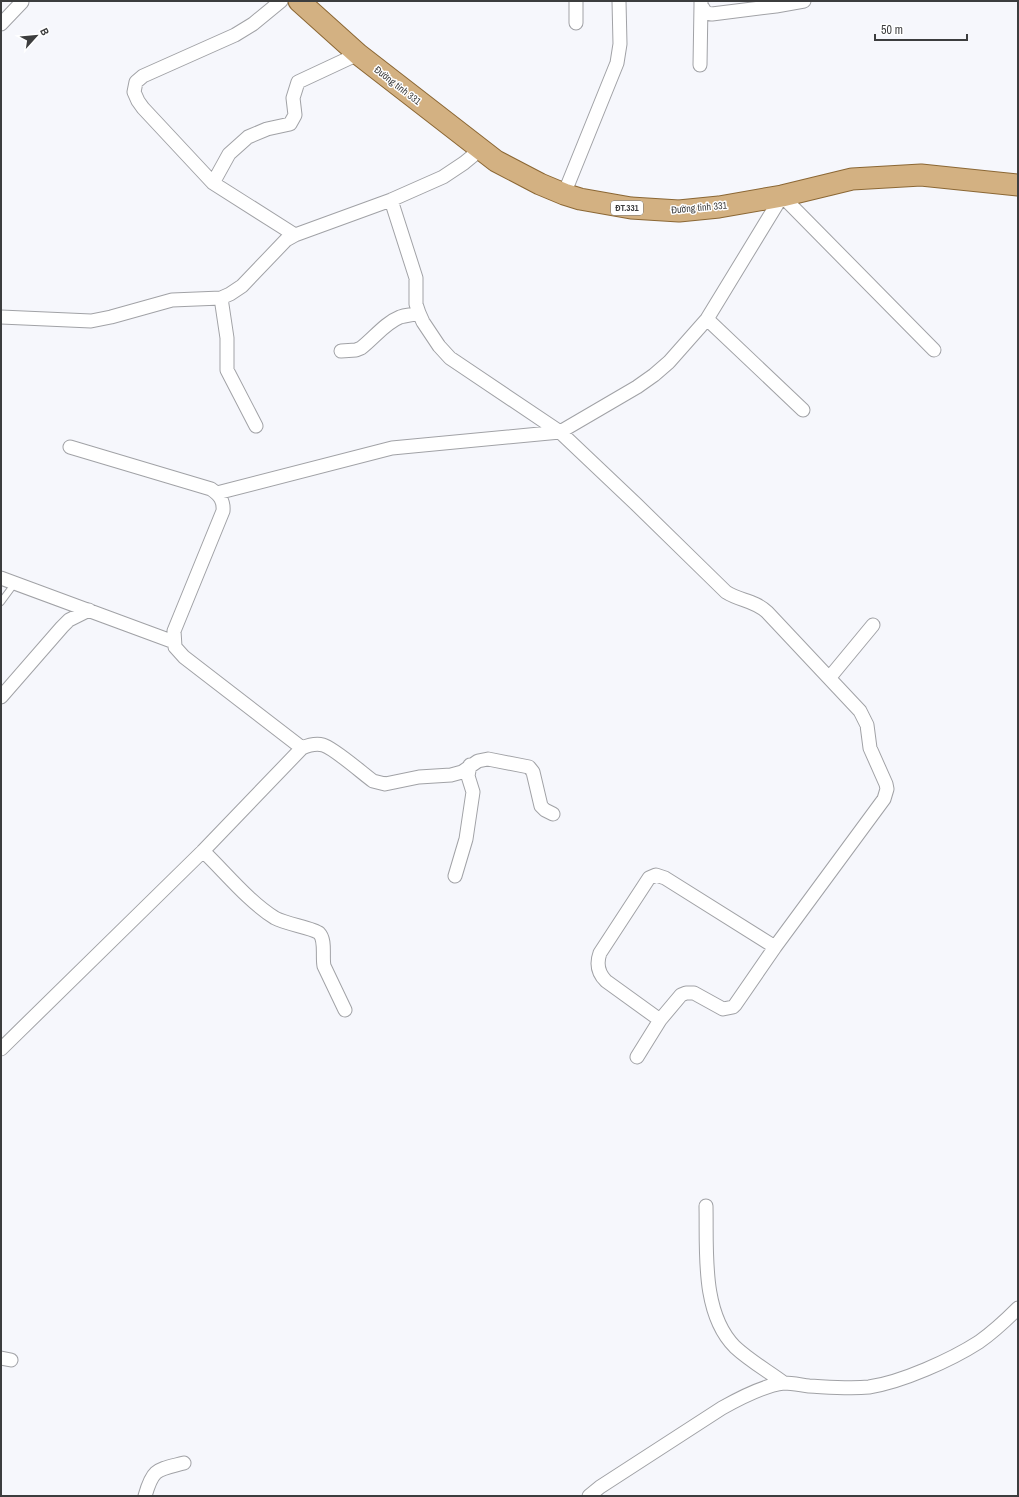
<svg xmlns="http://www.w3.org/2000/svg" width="1019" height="1497" viewBox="0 0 1019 1497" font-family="'Archivo Narrow',sans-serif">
<rect width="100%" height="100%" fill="#f6f7fc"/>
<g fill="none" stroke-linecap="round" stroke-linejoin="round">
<g stroke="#a1a2a6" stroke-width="8">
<path id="service" d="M1 602 15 583"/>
</g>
<g stroke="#a1a2a6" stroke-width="15">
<path id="minor" d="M281 1 253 24 235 35 143 76 136 82 134 92 138 101 143 108 213 183 295 235
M576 1V23
M701 1V5L706 13 712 14 776 6 804 1
M1 24 22 2
M700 65 701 5
M213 183 229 154 248 137 267 129 290 124 295 115 293 98 298 82 358 54
M564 194 617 63 620 44 619 1
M391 200 416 278V304L419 313 423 322 439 346 450 358 560 432 637 505 726 592C740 601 754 600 767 612L860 711 867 725 870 748 886 784 887 789 884 799 775 947 735 1005 733 1007 723 1009 694 993H686L681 995 660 1020 637 1057
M221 298 227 338V370L256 426
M1 317 91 321 111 317 172 300 221 298 230 294 242 286 286 240 295 235 391 200 443 177 464 163 481 149
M707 319 803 410
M341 351 356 350 361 348C374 338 385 323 400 317 406 315 413 315 419 313
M70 447 211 489C220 495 224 501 223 511L174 631 175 647 184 657 302 748
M217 493 392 448 560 432 637 387 654 375 669 362 707 319 782 196 934 350
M1 578 174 642
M830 677 873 625
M1 697 62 627 69 620 89 610
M203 851C225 872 249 902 275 918 286 924 313 928 319 933 326 940 322 956 324 966L345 1010
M455 876 466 839 473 792 468 776 470 765
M660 1020 606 981C598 973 596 964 600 953L649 878 656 875 665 878 775 947
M1 1049 203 851 302 748C309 745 315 743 323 745 334 748 362 773 373 781L385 784 419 777 451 775 462 772 478 761 488 759 529 767 533 772 541 806 545 810 553 814
M706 1206C707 1250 701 1313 735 1347 750 1361 768 1371 784 1383
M1 1358 11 1360
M145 1496C153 1468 157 1470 184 1463
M589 1496 600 1487 722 1408C738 1399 766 1385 784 1383 792 1383 801 1385 809 1386 829 1387 849 1389 869 1387 902 1382 951 1360 979 1342 993 1332 1006 1320 1018 1308"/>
</g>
<g stroke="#8b6734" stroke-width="23">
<path id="primary" d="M299 1 358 54 496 161 540 184 564 194 580 199 631 208 679 211 719 207 782 196 852 179 921 175 1018 185"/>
</g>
<use href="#service" stroke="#fff" stroke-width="6"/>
<use href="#minor" stroke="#fff" stroke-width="13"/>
<use href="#primary" stroke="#d3b182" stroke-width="21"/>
</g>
<g text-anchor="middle" stroke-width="3" stroke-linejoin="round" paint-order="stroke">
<rect fill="#fff" stroke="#767778" stroke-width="1" x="611" y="201" width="32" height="14" rx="3"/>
<g font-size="9" font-weight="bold" fill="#3c3d3e">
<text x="627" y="211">ĐT.331</text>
</g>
<g font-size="10" fill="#3c3d3e" stroke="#fff">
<text transform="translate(398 85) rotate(38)" y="4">Đường tỉnh 331</text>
<text transform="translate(699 207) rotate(-5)" y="4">Đường tỉnh 331</text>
</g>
</g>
<rect width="1019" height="1497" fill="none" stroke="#3c3d3e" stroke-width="4"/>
<g transform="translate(36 36) rotate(63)" stroke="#ffffff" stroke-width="3" paint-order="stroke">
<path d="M0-3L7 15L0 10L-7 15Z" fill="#3c3d3e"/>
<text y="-6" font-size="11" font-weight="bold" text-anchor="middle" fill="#3c3d3e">B</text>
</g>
<path d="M875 34v6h92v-6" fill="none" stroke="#3c3d3e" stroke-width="2"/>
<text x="881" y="34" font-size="12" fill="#3c3d3e" stroke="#ffffff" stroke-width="3" paint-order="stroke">50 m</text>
</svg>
